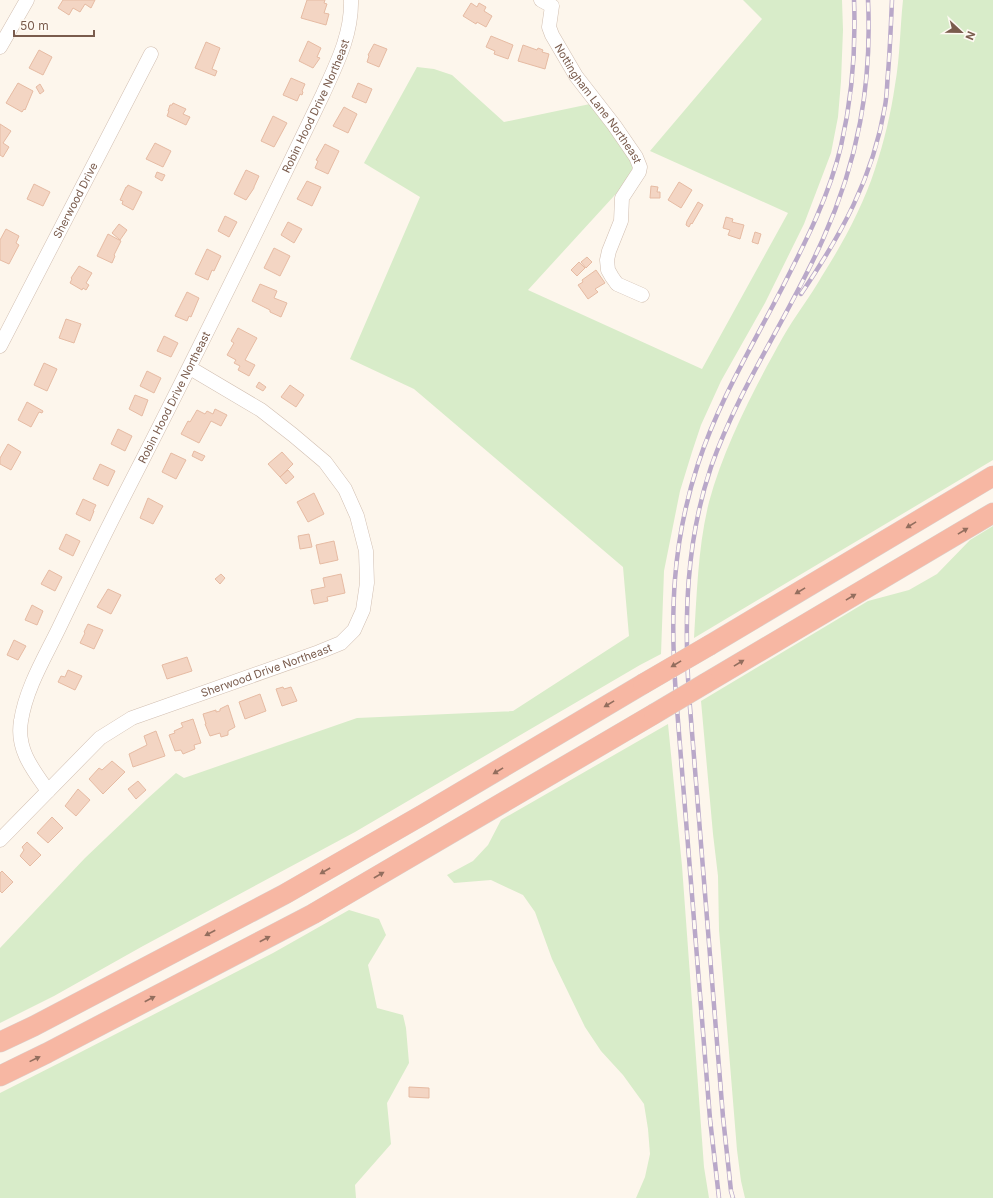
<svg xmlns="http://www.w3.org/2000/svg" width="993" height="1198" viewBox="0 0 993 1198" font-family="Inter,sans-serif">
<rect width="100%" height="100%" fill="#fdf6ec"/>
<path fill="#d8ecc9" d="M743 0H842L843 30 841 81 838 117 831 153 804 224 765 303 721 381 701 425 692 452 680 491 664 571 661 654 640 665 355 832 143 946 54 996 0 1023V948L85 858 147 799 176 773 184 778 357 718 513 711 629 636 623 567 414 389 350 359 420 197 364 163 417 67 434 69 452 75 504 122 590 104 634 163 635 173 528 290 702 369 788 213 650 151 762 19Z
M903 0H993V460L694 638C697 593 698 546 709 502 724 446 755 387 783 337 795 316 810 297 822 276 843 243 863 206 875 169 884 142 891 113 895 85 900 57 900 28 903 0Z
M993 526V1198H745L741 1181 737 1150 719 930 718 876 713 834 701 701 868 601 909 590 937 574 970 540Z
M668 724 682 866 704 1167 709 1198H636L645 1177 650 1154 648 1129 644 1104 623 1075 601 1051 585 1027 552 959 535 912 523 895 491 880 454 883 447 875 473 861 488 845 501 820Z
M349 910 379 919 386 935 368 965 377 1008 403 1015 406 1028 409 1063 387 1103 391 1144 355 1185 356 1198H0V1093L77 1054 273 953Z"/>
<path fill="#f3d5c3" stroke="#e6bba3" d="M63 0H95L91 8 85 4 80 12 73 8 69 15 58 8Z
M307 0H325L324 3 327 4 324 13 329 14 326 25 301 18Z
M471 3 477 7 479 3 486 7 484 11 492 16 486 27 477 22 476 24 463 16Z
M491 36 513 45 508 59 494 54 495 51 486 47Z
M308 41 321 48 317 57 320 58 313 68 299 61Z
M206 42 220 48 212 69 217 71 215 76 195 68Z
M374 44 387 49 379 67 367 62 369 56 368 55Z
M523 45 537 50 538 48 543 50 542 52 549 54 545 69 518 61Z
M39 50 52 57 43 75 29 68Z
M291 78 305 84 302 91 303 92 302 95 300 94 297 101 283 95Z
M18 83 33 91 25 110 24 109 22 112 6 103Z
M358 83 372 89 366 103 352 97Z
M40 84 44 91 40 94 36 87Z
M173 103 186 109 183 114 190 117 186 125 167 116 169 111H168L170 105H172Z
M344 107 357 114 348 133 333 126Z
M273 116 287 123 274 147 261 141Z
M0 124 11 131 3 143 9 147 3 157 0 155Z
M155 143 171 151 163 167 146 159Z
M325 144 339 151 328 174 315 168 318 161 316 160Z
M246 170 259 176 254 187V188L246 200 234 194Z
M157 172 165 175 162 181 155 177Z
M307 181 321 187 312 206 297 199Z
M679 182 692 190 681 208 668 200Z
M34 184 50 192 43 206 27 199Z
M128 185 142 192 133 210 122 204 123 201 120 200 126 187H127Z
M651 186 658 187 657 192H660V198H650Z
M698 202 703 205 692 224 691 223 689 227 686 225 687 221Z
M225 216 237 222 229 237 218 231Z
M726 217 733 219 732 222 744 225 740 239 728 235 730 230 723 228Z
M288 222 302 229 294 243 281 235Z
M119 224 127 230 120 240 112 233Z
M6 229 19 236 16 243 19 245 9 264 0 260V240Z
M755 232 761 234 758 244 752 242Z
M108 234 121 241 114 255 115 256 112 263 97 256Z
M274 248 290 256 280 276 264 268Z
M207 249 221 256 214 271 212 270 208 280 195 274Z
M587 257 592 262 586 268 581 262Z
M579 262 585 268 577 276 571 270Z
M79 266 92 273 86 283 89 285 86 290 83 288 82 290 70 283 72 279 71 278Z
M596 270 605 283 595 289 598 292 588 299 578 285 583 282 582 280Z
M260 284 277 291 274 298 287 303 281 317 270 312V310L252 301Z
M187 292 199 298 191 317 189 316 187 321 175 316Z
M66 319 81 324 74 343 59 338Z
M238 328 257 338 245 360 255 365 249 376 238 370 240 366 234 363 236 360 227 355 234 343 231 341Z
M164 336 178 343 171 357 157 351Z
M44 363 57 369 47 391 34 385Z
M147 371 161 378 154 393 140 386Z
M259 382 266 387 263 391 256 387Z
M290 385 304 395 296 407 281 397Z
M135 395 148 400 142 416 129 409Z
M27 402 43 411 42 413 39 412 31 427 18 420Z
M215 409 227 415 221 426 211 421 199 443 181 434 188 421 190 422 197 410 205 414 207 411 213 414Z
M118 429 132 436 125 451 111 444Z
M8 444 21 452 11 470 0 464V458Z
M194 451 205 456 202 461 192 456Z
M282 452 293 464 280 477 268 464Z
M171 453 186 460 176 479 162 472Z
M100 464 115 471 108 486 93 479Z
M288 470 294 477 286 484 280 477Z
M314 493 324 514 308 522 297 502Z
M148 498 163 506 153 524 140 518Z
M83 499 96 505 93 511H94L90 521 76 514Z
M66 534 80 541 73 556 59 549Z
M309 534 312 547 300 549 298 536Z
M334 541 338 560 320 564 316 545Z
M49 570 62 577 55 591 41 584Z
M221 574 225 578 220 584 215 579Z
M341 574 345 593 327 597 328 601 314 604 311 590 325 587 323 578Z
M108 589 121 595 111 614 97 607Z
M32 605 43 611 37 625 25 620Z
M88 624 103 630 94 649 80 643 85 633 84 632Z
M14 640 26 646 18 660 7 655Z
M187 657 192 671 167 679 162 665Z
M68 670 82 676 75 690 58 682 61 676 65 677Z
M283 687 284 689 291 687 297 701 282 706 276 689Z
M260 694 266 711 245 719 239 702Z
M228 705 235 727 228 731V735L221 737 220 733 210 736 205 724H206L203 714 216 710V712L220 711V709Z
M193 719 201 743 194 745 195 749 183 754 181 750 175 751 169 735 175 733 174 731 183 727 181 723Z
M156 731 165 756 133 767 129 754 147 745 144 736Z
M112 761 125 772 103 794 89 779 99 768 102 770Z
M138 781 146 790 136 799 128 789Z
M78 789 90 800 76 816 65 806Z
M52 817 63 828 48 843 37 833Z
M27 842 41 855 30 866 20 856 24 850 22 847Z
M2 871 13 882 2 893 0 891V873Z
M409 1087 429 1088V1098L409 1097Z"/>
<g fill="none" stroke-linecap="round" stroke-linejoin="round">
<g stroke="#d1beb0" stroke-width="15">
<g id="minor">
<path id="s1" d="M541 0 552 6 549 27 552 35 576 76 614 125 636 157 640 167 639 172 622 198 621 221 609 251 607 260 608 270 612 277 617 284 642 295"/>
<path d="M0 47 27 0"/>
<path id="s2" d="M0 346 151 54"/>
<path id="s3" d="M48 791C33 770 16 749 21 721 26 688 45 657 59 628 81 582 103 537 126 492 194 360 259 227 323 94 337 63 352 34 351 0"/>
<path id="s4" d="M0 840 100 738 132 718 319 652 341 643 354 630 363 610 367 583 366 551 357 516 345 489 325 462 293 435 261 410 190 368"/>
</g>
</g>
<g stroke="#dad1cd" stroke-width="21">
<path id="highway" d="M710 645 993 476
M706 683 993 513
M0 1042 34 1026 285 894 424 814 643 684
M0 1076 47 1053 313 914 654 714"/>
</g>
<use href="#minor" stroke="#fff" stroke-width="14"/>
<use href="#highway" stroke="#f7b7a3" stroke-width="20"/>
<g stroke="#b9a8c9" stroke-width="4.5">
<path id="rail" d="M801 294C841 235 873 178 885 106 887 96 887 84 888 73 890 49 891 24 892 0
M719 1198 710 1119 676 696C670 614 672 543 698 464 718 403 751 348 780 292 804 245 829 197 841 146 852 98 856 49 854 0
M733 1198 731 1191 723 1117 689 695C684 618 686 541 711 467 739 387 789 316 823 239 858 161 872 85 868 0"/>
</g>
<use href="#rail" stroke="#fffaf3" stroke-width="3" stroke-dasharray="9" stroke-linecap="butt"/>
<g stroke="#dad1cd" stroke-width="21" stroke-linecap="butt">
<path id="highway-bridge" d="M643 684 710 645
M654 714 706 683"/>
</g>
<use href="#highway-bridge" stroke="#f7b7a3" stroke-width="20"/>
</g>
<defs><path id="oneway-solid" d="M-6-.8H1V-3.2L6.5 0L1 3.2V.8H-6Z"/></defs>
<g fill="#936e5e">
<use href="#oneway-solid" transform="translate(911 525) rotate(149)"/>
<use href="#oneway-solid" transform="translate(963 531) rotate(-31)"/>
<use href="#oneway-solid" transform="translate(800 591) rotate(149)"/>
<use href="#oneway-solid" transform="translate(851 597) rotate(-31)"/>
<use href="#oneway-solid" transform="translate(739 663) rotate(-31)"/>
<use href="#oneway-solid" transform="translate(676 664) rotate(149)"/>
<use href="#oneway-solid" transform="translate(609 704) rotate(149)"/>
<use href="#oneway-solid" transform="translate(498 771) rotate(149)"/>
<use href="#oneway-solid" transform="translate(325 871) rotate(150)"/>
<use href="#oneway-solid" transform="translate(379 875) rotate(-30)"/>
<use href="#oneway-solid" transform="translate(210 933) rotate(152)"/>
<use href="#oneway-solid" transform="translate(265 939) rotate(-28)"/>
<use href="#oneway-solid" transform="translate(150 999) rotate(-28)"/>
<use href="#oneway-solid" transform="translate(35 1059) rotate(-26)"/>
</g>
<g text-anchor="middle" stroke-width="3" stroke-linejoin="round" paint-order="stroke">
<g font-size="11" fill="#7a5c4d" stroke="#fffaf3">
<text dy="4" stroke="none"><textPath href="#s1" startOffset="125">Nottingham Lane Northeast</textPath></text>
<text dy="4" stroke="none"><textPath href="#s3" startOffset="760">Robin Hood Drive Northeast</textPath></text>
<text dy="4" stroke="none"><textPath href="#s2" startOffset="164">Sherwood Drive</textPath></text>
<text dy="4" stroke="none"><textPath href="#s3" startOffset="436">Robin Hood Drive Northeast</textPath></text>
<text dy="4" stroke="none"><textPath href="#s4" startOffset="323">Sherwood Drive Northeast</textPath></text>
</g>
</g>
<g transform="translate(961 32) rotate(112)" stroke="#fffaf3" stroke-width="3" paint-order="stroke">
<path d="M0-3L7 15L0 10L-7 15Z" fill="#7a5c4d"/>
<text y="-6" font-size="11" font-weight="bold" text-anchor="middle" fill="#7a5c4d">N</text>
</g>
<path d="M14 30v6h80v-6" fill="none" stroke="#7a5c4d" stroke-width="2"/>
<text x="20" y="30" font-size="12" fill="#7a5c4d" stroke="#fffaf3" stroke-width="3" paint-order="stroke">50 m</text>
</svg>
